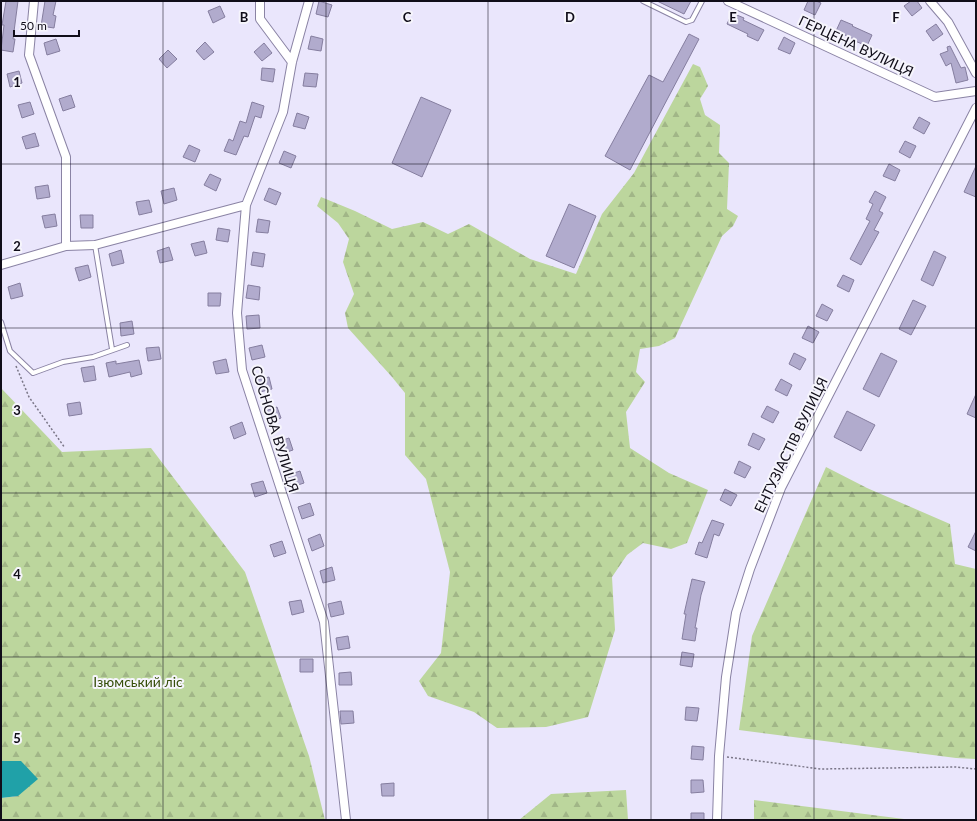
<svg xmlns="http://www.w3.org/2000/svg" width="977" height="821" viewBox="0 0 977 821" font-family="Lato,sans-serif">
<defs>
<pattern id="forest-firs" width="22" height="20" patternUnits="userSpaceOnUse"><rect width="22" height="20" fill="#bcd69d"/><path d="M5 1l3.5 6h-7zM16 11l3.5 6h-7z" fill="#a1b687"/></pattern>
</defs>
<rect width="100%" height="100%" fill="#eae6fc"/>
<path fill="url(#forest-firs)" d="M693 64 700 67 708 86 700 99 705 115 720 125 719 153 729 163 727 209 738 216 733 226 722 236 675 338 659 346 640 349 636 372 645 382 626 412 630 448 669 473 708 490 687 543 671 549 643 543 627 555 612 577 615 630 588 717 546 727 497 728 474 712 428 696 419 681 441 653 450 572 426 479 405 455V393L392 377 348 328 345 313 354 294 343 262 349 239 338 223 317 206 321 197 355 211 392 229 423 222 448 234 469 224 530 259 576 274 602 214 634 173Z
M1 388 62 452 151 448 245 572 309 756 325 820H1V798L18 796 21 761H1Z
M826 467 867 488 950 524 955 564 976 569V759L956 758 739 730 752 636Z
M626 790 628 820H519L551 794Z
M754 800 912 820H754Z"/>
<path fill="#20a1a8" d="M1 761H21L38 779 18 796 1 798Z"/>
<path fill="#b1abcd" stroke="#857e9f" d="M6 1H18L13 39H15L13 52 1 50 4 25H2Z
M45 1H56L53 15 56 16 54 28 41 26Z
M319 1 332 5 328 17 316 14Z
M657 1H691L684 14Z
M808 1H816L821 3 815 15 804 10Z
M911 1H917L922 8 912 16 904 6Z
M220 6 225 17 213 23 208 11Z
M732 13 744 18 743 20 764 30 758 41 747 36 748 34 727 24Z
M841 20 853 25 852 26 872 35 867 46 855 41 856 40 836 31Z
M936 24 943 34 933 41 926 31Z
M689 34 699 39 630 170 605 156 649 75 663 82Z
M311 36 323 39 321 51 308 49Z
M784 37 795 43 790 54 778 49Z
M56 39 60 51 47 55 44 43Z
M205 42 214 52 204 60 196 51Z
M264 43 272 53 262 61 254 52Z
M950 46 961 68 965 67 968 80 956 83 951 63 946 66 940 54 948 51 947 47Z
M168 50 177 59 167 68 159 59Z
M262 68 275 69 273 82 261 80Z
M19 71 22 83 10 87 7 74Z
M305 73 318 74 316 87 303 86Z
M71 95 75 107 63 111 59 99Z
M421 97 451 110 422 177 392 163Z
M30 102 34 114 22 118 18 105Z
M252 102 264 106 261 118 255 116 248 137 244 136 236 155 224 151 229 139 233 141 240 121 246 123Z
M297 113 309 117 305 129 293 126Z
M919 117 930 123 924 134 913 128Z
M35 133 39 146 26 149 22 137Z
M905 141 916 146 910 158 899 152Z
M189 145 200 150 195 162 183 157Z
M284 151 296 156 291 168 279 163Z
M889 164 900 170 895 181 883 176Z
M976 166V197L964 192Z
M210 174 221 179 216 191 204 185Z
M48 185 50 197 37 199 35 187Z
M174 188 177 200 164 204 161 191Z
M269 188 281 193 276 205 264 200Z
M875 191 886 197 879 211 883 213 874 230 879 232 861 265 850 259 870 221 866 219 873 204 869 202Z
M149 200 152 212 139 215 136 202Z
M569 204 596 216 574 268 546 256Z
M55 214 57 226 45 228 42 216Z
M80 215H93V228H81Z
M258 219 270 221 268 233 256 232Z
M218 228 230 230 228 242 216 240Z
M204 241 207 253 195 256 191 244Z
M169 247 173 260 160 263 157 251Z
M121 250 124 263 112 266 109 254Z
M934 251 946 257 933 286 921 280Z
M253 252 265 254 263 267 251 265Z
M88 265 91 277 79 281 75 268Z
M843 275 854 280 849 292 837 286Z
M20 283 23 296 11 299 8 287Z
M248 285 260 287 259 300 246 298Z
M208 293H221L220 306H208Z
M913 300 926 306 911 335 899 329Z
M822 304 833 310 827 321 816 316Z
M259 315 260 328 247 329 246 316Z
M132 321 134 334 121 336 120 323Z
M808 326 819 332 813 343 802 338Z
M262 345 265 357 252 360 249 348Z
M159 347 161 359 148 361 146 348Z
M794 353 806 359 800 370 789 364Z
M881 353 897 361 879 397 863 389Z
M226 359 229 372 216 374 213 362Z
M139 360 142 374 131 377 130 372 109 377 106 363 116 361V364Z
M94 366 96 380 84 382 81 368Z
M269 377 272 389 260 392 256 380Z
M781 379 792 385 787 396 775 390Z
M976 394V418L967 414Z
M80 402 82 414 69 416 67 404Z
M767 406 779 412 773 423 761 417Z
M277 407 281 418 269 423 265 411Z
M847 411 875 425 861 451 834 437Z
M242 422 246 434 234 439 230 427Z
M753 433 765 439 759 450 748 445Z
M289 438 293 450 281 454 277 442Z
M739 461 751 467 745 478 734 473Z
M300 471 304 483 292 487 288 475Z
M263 481 267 493 255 497 251 484Z
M725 489 737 495 731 506 720 500Z
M310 503 314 515 302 519 298 507Z
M712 520 724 524 719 536 714 534 707 558 695 554 699 542 702 543Z
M976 531V551L968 547Z
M320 534 324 546 312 551 308 539Z
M282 541 286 553 274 557 270 545Z
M332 567 335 580 323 583 320 571Z
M692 579 705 582 701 595 695 628H697L695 641 682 639 686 614H684Z
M301 600 304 612 292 615 289 602Z
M341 601 344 614 331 617 328 604Z
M348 636 350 648 338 650 336 638Z
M682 652 694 654 692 667 680 665Z
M300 659H313V672H300Z
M351 672 352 685H339V673Z
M686 707 699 708 697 721 685 720Z
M340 711H353L354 723 341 724Z
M692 746 704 747 703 760 691 759Z
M691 780H703L704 792 691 793Z
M394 783V796H382L381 784Z
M691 813H704V820H691Z"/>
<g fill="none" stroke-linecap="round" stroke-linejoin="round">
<g stroke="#8a83a4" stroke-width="6">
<path id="service" d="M643 1 686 22 692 20 702 1
M95 245 112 349
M1 322 10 351 33 373 63 362 93 357 127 345"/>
</g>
<g stroke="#8a83a4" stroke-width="10">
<path id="minor" d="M34 1 29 55 66 157V246
M260 1V19L292 62
M309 1 292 62 283 112 246 205 237 313 242 370 324 622 346 820
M728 1 935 97 976 91
M930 1 948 22 976 73
M1 265 66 246 95 245 246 205
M717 820 719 756 726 677 736 613 750 569 781 488 976 108"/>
</g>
<path stroke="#7a7687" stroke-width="1.5" stroke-dasharray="2 2" stroke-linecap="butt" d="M16 366 29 397 65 448
M727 757 821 769 955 767 976 769"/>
<use href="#service" stroke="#fff" stroke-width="4"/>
<use href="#minor" stroke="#fff" stroke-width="8"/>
</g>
<path fill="none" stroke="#100d19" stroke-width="1" stroke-opacity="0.55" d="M163 1V820M326 1V820M488 1V820M651 1V820M814 1V820M1 164H976M1 328H976M1 493H976M1 657H976"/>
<g text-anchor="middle" stroke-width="4" stroke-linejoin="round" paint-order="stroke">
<g font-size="14" fill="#100d19" stroke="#f6f5fc">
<text transform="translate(856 46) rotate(25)" y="5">ГЕРЦЕНА ВУЛИЦЯ</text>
<text transform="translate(275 429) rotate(73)" y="5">СОСНОВА ВУЛИЦЯ</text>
<text transform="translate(791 445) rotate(-64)" y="5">ЕНТУЗІАСТІВ ВУЛИЦЯ</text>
</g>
<g font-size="14" fill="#364e09" stroke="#f6f5fc">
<text x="138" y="687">Ізюмський ліс</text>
</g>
</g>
<g font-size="13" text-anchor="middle" font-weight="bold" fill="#100d19" stroke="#f6f5fc" stroke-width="4" stroke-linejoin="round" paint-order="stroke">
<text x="244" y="22">B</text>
<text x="407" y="22">C</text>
<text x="570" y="22">D</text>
<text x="733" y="22">E</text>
<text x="896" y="22">F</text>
<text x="17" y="87">1</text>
<text x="17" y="251">2</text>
<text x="17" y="415">3</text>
<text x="17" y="579">4</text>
<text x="17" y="743">5</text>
</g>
<rect width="977" height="821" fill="none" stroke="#100d19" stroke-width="4"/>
<path d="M14 30v6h65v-6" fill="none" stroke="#100d19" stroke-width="2"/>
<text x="20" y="30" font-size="12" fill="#100d19" stroke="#f6f5fc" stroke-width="3" paint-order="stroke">50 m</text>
</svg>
